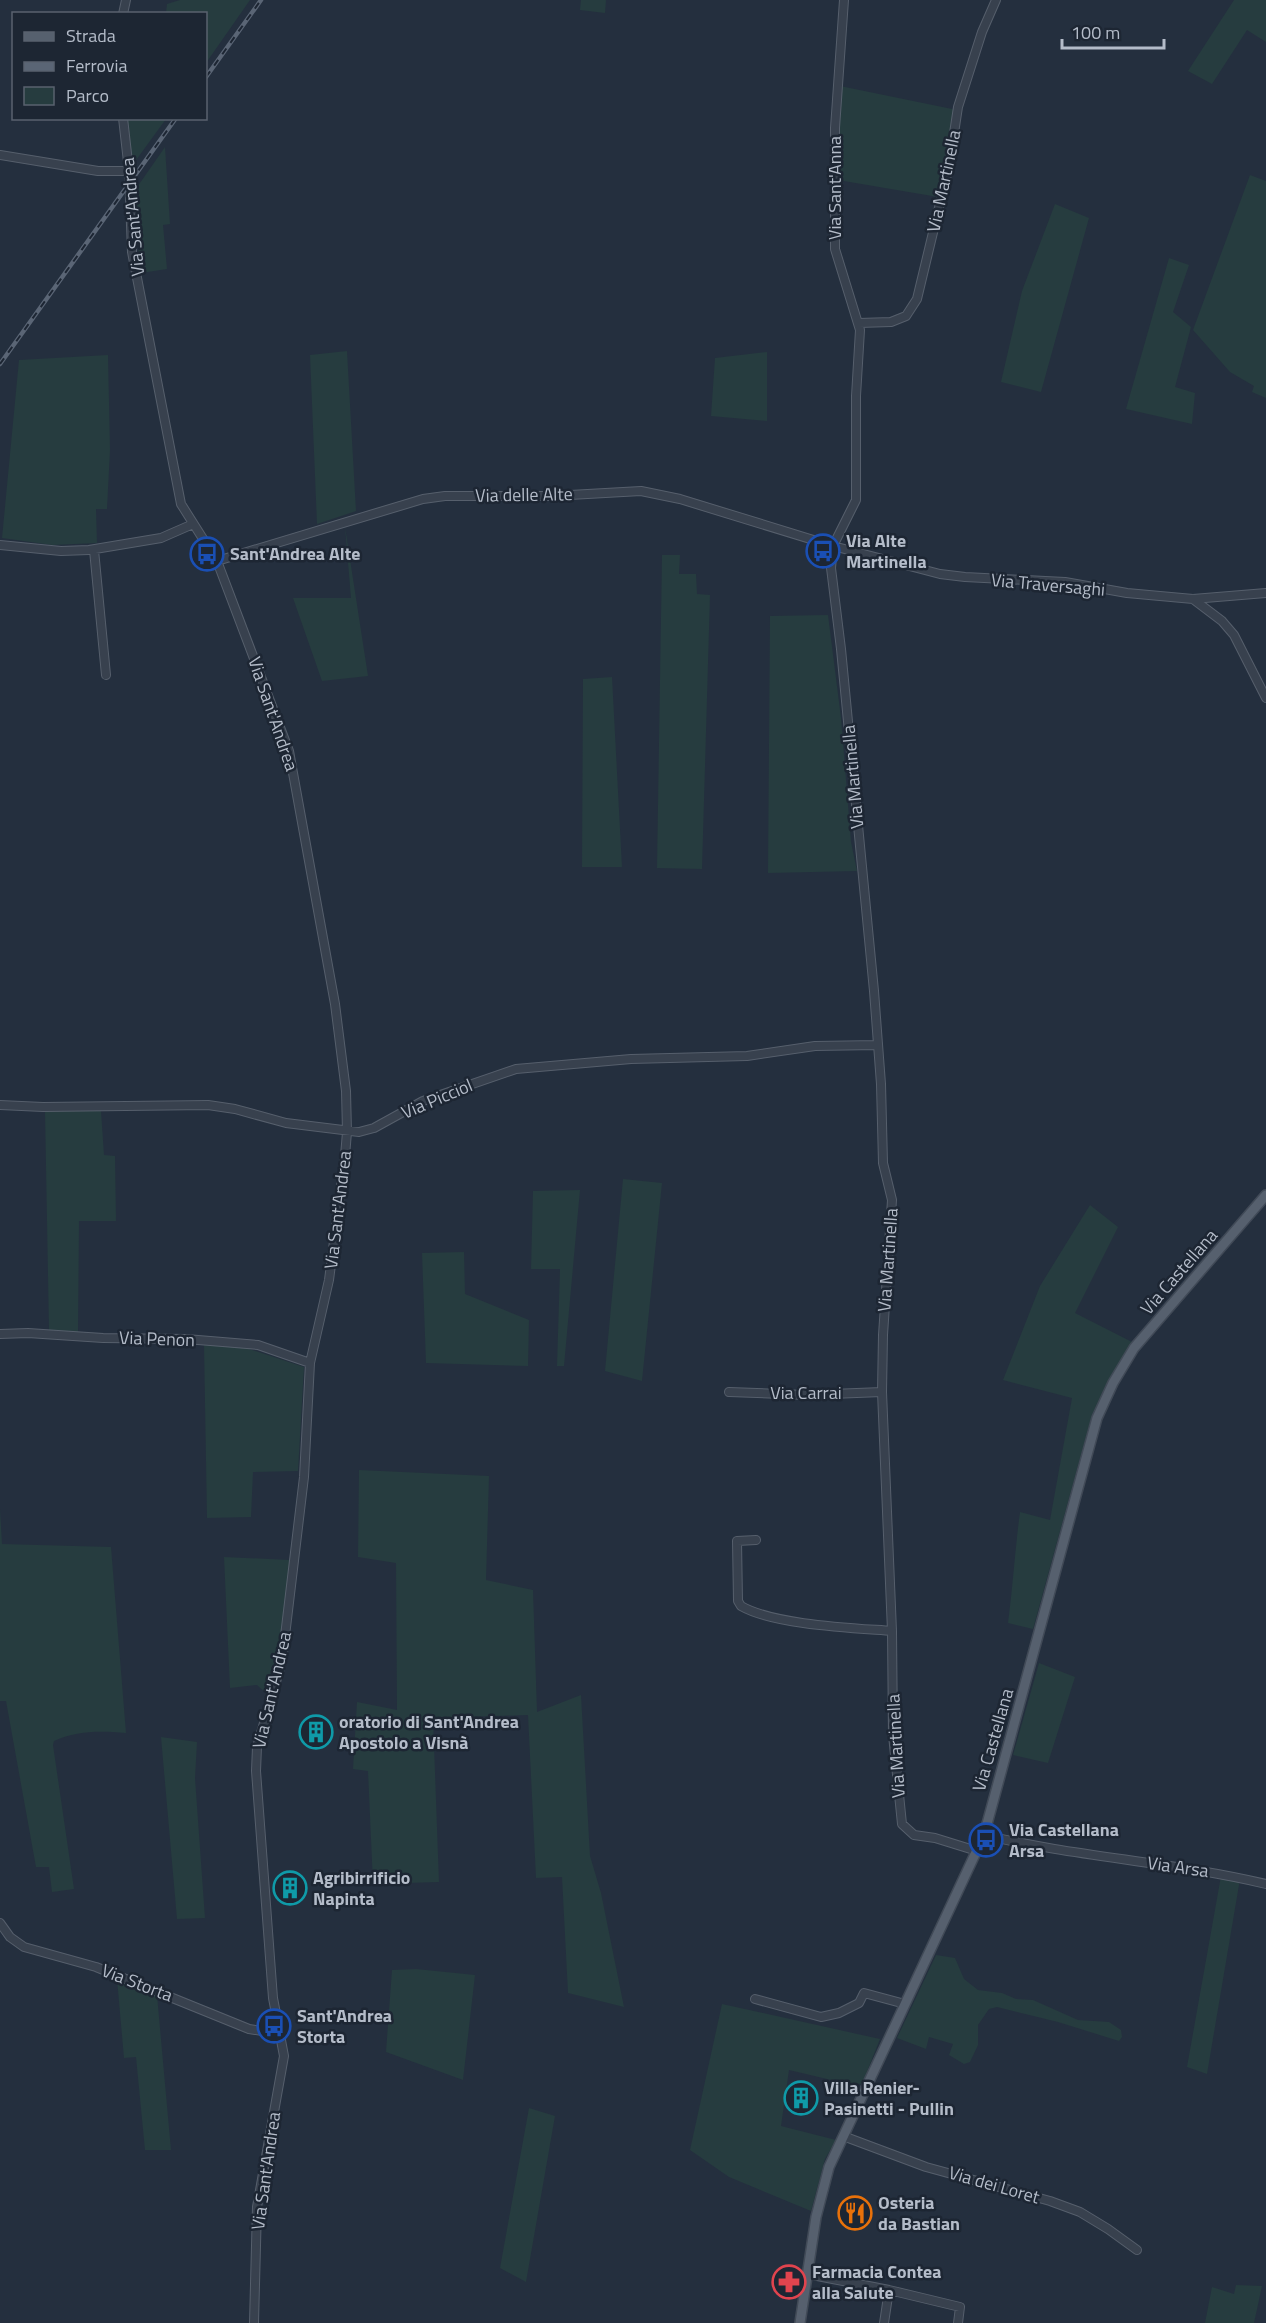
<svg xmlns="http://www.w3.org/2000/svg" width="1266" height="2323" viewBox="0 0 1266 2323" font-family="'Titillium Web',sans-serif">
<rect width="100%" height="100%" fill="#242f3e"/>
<path fill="#263c3f" d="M180 0H250L206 63V14L166 13 167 4Z
M581 0H606L605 13 580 10Z
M1234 0H1266V42L1247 30 1212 84 1188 71Z
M840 86 957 110 938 197 832 179Z
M127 119H166L131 167Z
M165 147 170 224 163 225 167 269 141 273 133 193Z
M1250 175 1266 181V398L1252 392 1254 386 1230 372 1193 330Z
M1055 204 1089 218 1041 392 1001 382 1022 291Z
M1169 258 1189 265 1173 312 1191 327 1175 387 1195 393 1192 424 1126 409Z
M347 351 356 511 317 524 310 355Z
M767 352V421L711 416 715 358Z
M108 355 110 450 107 509H96L97 543 52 545 2 538 19 360Z
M345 527 368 676 322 681 293 598H351Z
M662 555H680L679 574H696L697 594 710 595 702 869 657 868Z
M828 615 841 718 851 842 857 871 768 873 770 616Z
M612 677 622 867H582L583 679Z
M45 1111H101L104 1155 115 1156 116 1221H79L78 1332 49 1330Z
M623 1179 662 1183 642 1381 605 1371Z
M580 1190 564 1366H557L560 1269H531L533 1191Z
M1090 1205 1118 1227 1075 1313 1134 1343 1105 1387 1092 1415 1033 1629 1008 1623C1013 1585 1015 1549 1020 1512L1050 1520 1072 1398 1003 1380 1040 1286Z
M464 1252 465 1294 529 1320 528 1366 426 1363 422 1253Z
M204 1345 246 1348 304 1367 298 1471 253 1472 251 1517 207 1518Z
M359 1470 489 1476 486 1580 533 1590 537 1712 581 1695 590 1856 601 1893 624 2007 568 1993 562 1877 536 1878 528 1715 433 1718 439 1882 373 1884 368 1771 353 1769 357 1702 397 1710 396 1563 358 1557Z
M0 1509 2 1544 111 1547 126 1733C101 1731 78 1730 54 1741L53 1745 74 1889 52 1892 49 1867H36L6 1701H0Z
M224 1557 290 1560 278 1659 269 1696 257 1685 230 1688Z
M1039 1663 1075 1677 1048 1763 1013 1755Z
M161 1737 197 1742 195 1778 205 1918 177 1919Z
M1221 1876 1240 1879 1207 2074 1187 2067Z
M936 1955 955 1958 964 1979 978 1990 1002 1993 1016 1999 1033 2000 1078 2020 1109 2022 1121 2030 1122 2037 1119 2041 1058 2022 997 2007 989 2009 978 2025V2045L970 2062 964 2064 949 2055 953 2044 929 2037 926 2049 897 2038Z
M416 1969 475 1975 463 2080 386 2052 392 1970Z
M117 1979 157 1995 171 2150H145L136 2057 124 2058Z
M722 2004 880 2039 862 2084 844 2083 789 2070 781 2126 836 2140 825 2159 811 2211 729 2177 690 2150Z
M529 2108 555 2116 526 2282 500 2268Z
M1236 2285 1262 2286 1254 2323H1205L1212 2287 1234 2294Z"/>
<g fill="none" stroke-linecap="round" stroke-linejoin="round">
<g stroke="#565f6c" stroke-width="10">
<path id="minor" d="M844 0 835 128V249L860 330 856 396V500L833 546 831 568 841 649 874 991 881 1084 883 1163 892 1200 883 1335 882 1392 892 1631 893 1735 902 1824 914 1835 935 1838 977 1851
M123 14 126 0
M123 118 129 171 132 252 181 504 217 561 289 751 335 1004 346 1091 347 1132 345 1156 329 1280 310 1363 304 1477 282 1661 257 1747 256 1771 273 1998 284 2056 257 2207 254 2323
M0 155 98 171H129
M859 323 891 322 906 316 917 299 949 166 958 107 982 32 996 0
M0 545 61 551 89 550 161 538 193 524
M94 550 106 675
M217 561 423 499 445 496H552L641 491 680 499 833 546 940 574 965 577 1065 582 1127 593 1193 599 1266 593
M1193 599 1222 621 1234 635 1266 698
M0 1105 43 1107 208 1105 235 1109 286 1123 359 1132 374 1128 423 1101 516 1069 631 1059 747 1056 815 1046 877 1045
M0 1334 28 1333 103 1338 186 1339 258 1345 310 1363
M729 1392 806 1395 882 1392
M756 1540 737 1541 738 1601 741 1606C774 1625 853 1628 892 1631
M984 1835C1077 1857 1173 1862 1266 1884
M0 1923 10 1937 24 1947 96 1967 249 2029 281 2034
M755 1999 821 2017 839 2013 859 2003 864 1993 905 2004
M843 2136 926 2167 1050 2201 1080 2212 1108 2229 1137 2250
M807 2274 889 2290 960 2307 958 2323
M884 2323 889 2290"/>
</g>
<g stroke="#414a57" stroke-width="12">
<path id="major" d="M800 2323 816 2217 829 2167 984 1835 1097 1418 1113 1383 1134 1348 1266 1195"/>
</g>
<use href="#minor" stroke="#38414e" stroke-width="8"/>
<use href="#major" stroke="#56606e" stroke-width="9"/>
<g stroke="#5a6575" stroke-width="4.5">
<path id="rail" d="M206 77 261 0
M0 364 176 118"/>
</g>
<use href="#rail" stroke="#1d2633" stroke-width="2" stroke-dasharray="7" stroke-linecap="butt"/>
</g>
<defs>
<g id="bus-ring" transform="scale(1.725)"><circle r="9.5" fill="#1d2633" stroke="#1a4fb4" stroke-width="1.5"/><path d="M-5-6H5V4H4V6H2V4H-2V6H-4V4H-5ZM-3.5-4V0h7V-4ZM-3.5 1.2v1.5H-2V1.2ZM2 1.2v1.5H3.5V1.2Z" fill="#1a4fb4"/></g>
<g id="building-ring" transform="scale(1.725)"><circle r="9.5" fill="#1d2633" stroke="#0f9aa8" stroke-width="1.5"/><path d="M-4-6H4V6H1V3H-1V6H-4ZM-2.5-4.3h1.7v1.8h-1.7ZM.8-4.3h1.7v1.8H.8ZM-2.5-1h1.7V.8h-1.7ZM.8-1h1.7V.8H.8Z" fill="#0f9aa8"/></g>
<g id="restaurant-ring" transform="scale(1.725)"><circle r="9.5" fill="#1d2633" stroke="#e8710a" stroke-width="1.5"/><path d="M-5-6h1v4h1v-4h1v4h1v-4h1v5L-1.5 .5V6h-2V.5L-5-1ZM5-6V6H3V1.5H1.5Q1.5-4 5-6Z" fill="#e8710a"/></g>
<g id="pharmacy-ring" transform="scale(1.725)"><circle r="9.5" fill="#1d2633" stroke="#e0444e" stroke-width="1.5"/><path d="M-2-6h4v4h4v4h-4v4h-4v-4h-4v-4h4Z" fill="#e0444e"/></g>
</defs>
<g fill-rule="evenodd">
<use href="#bus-ring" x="823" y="551"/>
<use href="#bus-ring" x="207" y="554"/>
<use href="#building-ring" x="316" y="1732"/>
<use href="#bus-ring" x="986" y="1840"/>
<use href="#building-ring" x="290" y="1888"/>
<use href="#bus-ring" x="274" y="2026"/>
<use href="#building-ring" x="801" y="2098"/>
<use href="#restaurant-ring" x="855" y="2213"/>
<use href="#pharmacy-ring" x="789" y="2282"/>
</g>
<g text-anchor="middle" stroke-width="5" stroke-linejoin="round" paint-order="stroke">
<g font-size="18" fill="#b4bcc9" stroke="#1d2633">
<text transform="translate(944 181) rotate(-78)" y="6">Via Martinella</text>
<text transform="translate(835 188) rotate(-90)" y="6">Via Sant'Anna</text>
<text transform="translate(133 217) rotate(-95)" y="6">Via Sant'Andrea</text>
<text transform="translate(524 495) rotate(-1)" y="6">Via delle Alte</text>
<text transform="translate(1048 585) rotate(5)" y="6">Via Traversaghi</text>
<text transform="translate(273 714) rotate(71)" y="6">Via Sant'Andrea</text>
<text transform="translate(853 777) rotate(-95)" y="6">Via Martinella</text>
<text transform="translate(437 1099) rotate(-23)" y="6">Via Picciol</text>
<text transform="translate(338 1210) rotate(-83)" y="6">Via Sant'Andrea</text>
<text transform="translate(888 1260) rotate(-86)" y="6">Via Martinella</text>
<text transform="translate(1179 1272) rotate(-49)" y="6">Via Castellana</text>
<text transform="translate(157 1339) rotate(2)" y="6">Via Penon</text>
<text x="806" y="1399">Via Carrai</text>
<text transform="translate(272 1690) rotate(-77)" y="6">Via Sant'Andrea</text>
<text transform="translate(993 1740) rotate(-74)" y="6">Via Castellana</text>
<text transform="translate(896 1746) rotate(-93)" y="6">Via Martinella</text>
<text transform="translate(1178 1867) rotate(8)" y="6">Via Arsa</text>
<text transform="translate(137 1983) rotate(21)" y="6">Via Storta</text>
<text transform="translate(266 2171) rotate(-82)" y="6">Via Sant'Andrea</text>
<text transform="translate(994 2185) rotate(16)" y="6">Via dei Loret</text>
</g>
<g font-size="18" font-weight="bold" fill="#b4bcc9" stroke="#1d2633" text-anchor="start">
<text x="846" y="547">Via Alte<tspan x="846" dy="21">Martinella</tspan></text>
<text x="230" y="560">Sant'Andrea Alte</text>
<text x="339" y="1728">oratorio di Sant'Andrea<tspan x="339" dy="21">Apostolo a Visnà</tspan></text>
<text x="1009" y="1836">Via Castellana<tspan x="1009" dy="21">Arsa</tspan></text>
<text x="313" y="1884">Agribirrificio<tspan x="313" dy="21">Napinta</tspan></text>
<text x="297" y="2022">Sant'Andrea<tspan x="297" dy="21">Storta</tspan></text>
<text x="824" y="2094">Villa Renier-<tspan x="824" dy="21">Pasinetti - Pullin</tspan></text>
<text x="878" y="2209">Osteria<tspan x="878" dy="21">da Bastian</tspan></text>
<text x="812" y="2278">Farmacia Contea<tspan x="812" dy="21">alla Salute</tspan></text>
</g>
</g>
<rect x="12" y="12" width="195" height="108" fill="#1d2633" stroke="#59626f" stroke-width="1.5"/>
<rect x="24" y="32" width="30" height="9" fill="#56606e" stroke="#59626f" stroke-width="1.5"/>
<text x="66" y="42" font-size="18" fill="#b4bcc9">Strada</text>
<rect x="24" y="62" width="30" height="9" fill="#5a6575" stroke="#59626f" stroke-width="1.5"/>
<text x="66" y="72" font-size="18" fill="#b4bcc9">Ferrovia</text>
<rect x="24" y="87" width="30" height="18" fill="#263c3f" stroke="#59626f" stroke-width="1.5"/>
<text x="66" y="102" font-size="18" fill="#b4bcc9">Parco</text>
<path d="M1062 39v9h102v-9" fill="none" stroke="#b4bcc9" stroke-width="3"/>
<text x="1071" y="39" font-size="18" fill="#b4bcc9" stroke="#1d2633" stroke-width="4.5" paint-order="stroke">100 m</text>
</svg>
